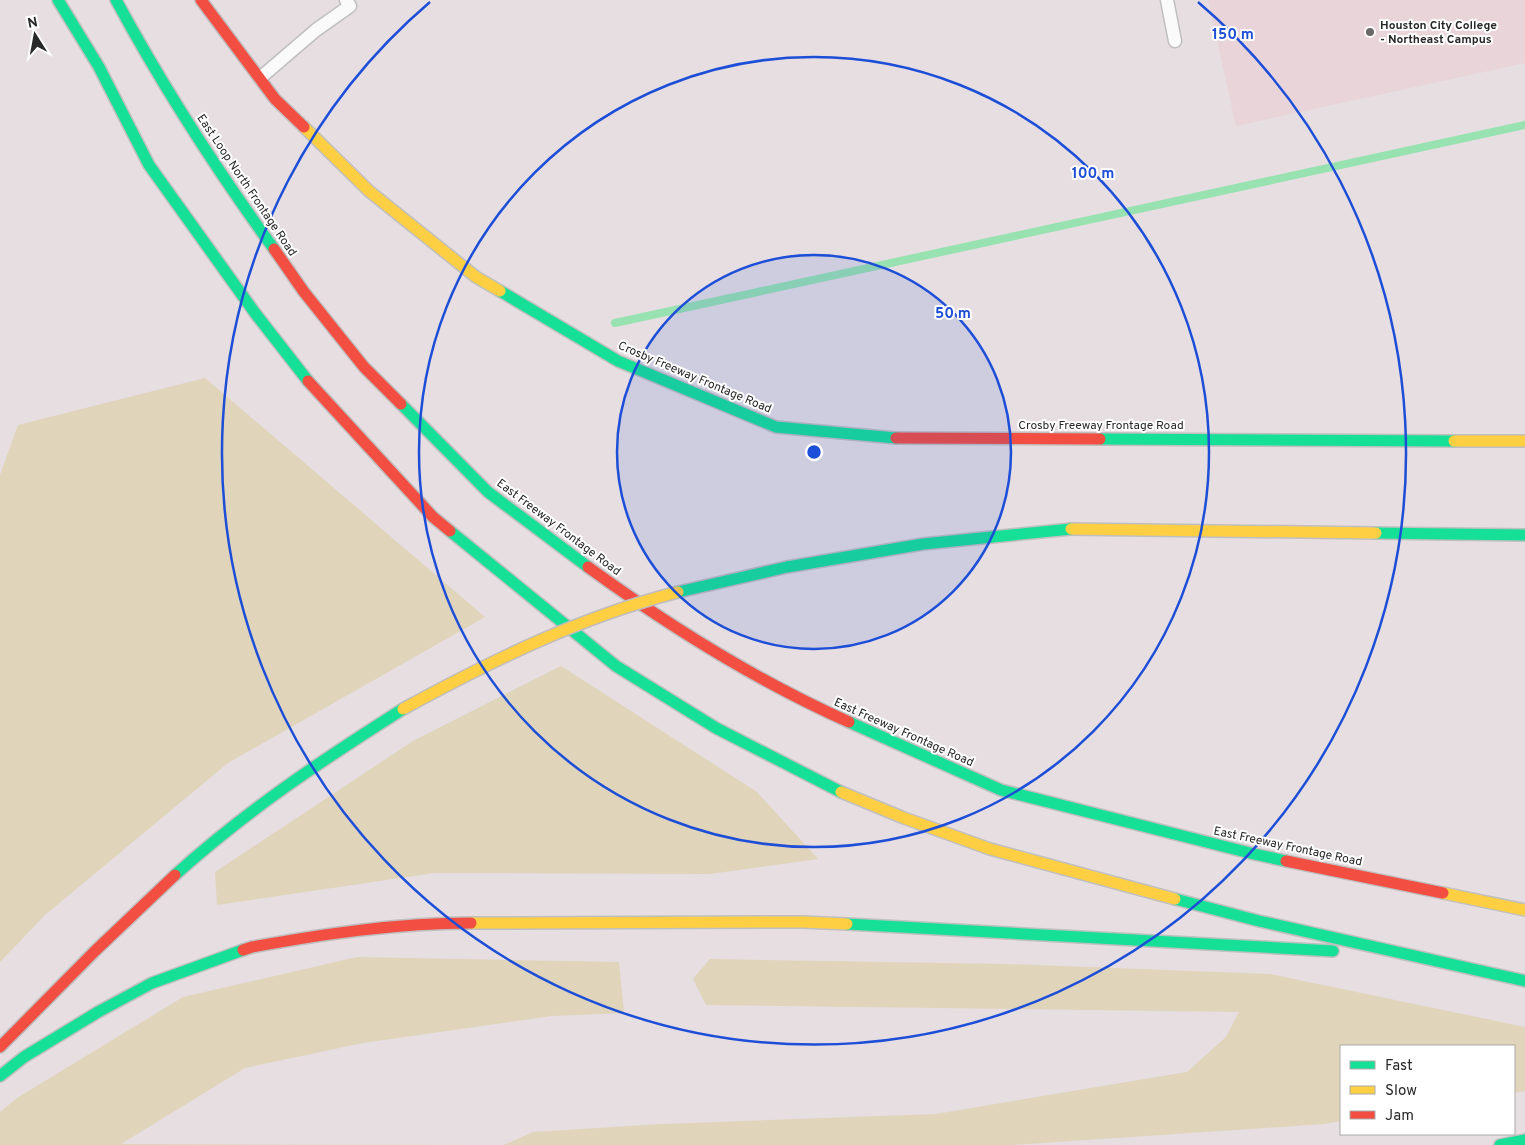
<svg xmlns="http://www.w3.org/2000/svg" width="1525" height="1145" viewBox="0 0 1525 1145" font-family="Overpass,sans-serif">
<rect width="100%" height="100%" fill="#e6dee1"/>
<path fill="#e8d4d9" d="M1208 0H1525V63L1236 126Z"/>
<path fill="#e0d4ba" d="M205 378 485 617 228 763 45 915 0 962V475L18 425Z
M561 666 757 792 818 859 710 874 434 873 217 905 215 872 413 741Z
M357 957 619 962 624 1013 552 1016 363 1043 245 1068 121 1144 475 1145H0V1112L17 1098 183 997Z
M710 959 1007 964 1270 974 1525 1027V1091L1514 1093V1046H1341V1121L1324 1124 1012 1145H504L533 1132 663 1124 936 1114 1187 1072 1226 1037 1239 1012 706 1005 693 979Z"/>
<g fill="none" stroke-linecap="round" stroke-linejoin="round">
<path stroke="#98e2b1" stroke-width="8" d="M615 323 1525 125"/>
<g stroke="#c0bfc0" stroke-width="15">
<path id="lane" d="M1167 0 1175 41
M260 78 316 30 350 6 346 0"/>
</g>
<g stroke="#c0bfc0" stroke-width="14">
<path id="fast" d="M58 0 99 67 149 165 255 313 308 381
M116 0C163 87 216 169 274 249
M500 291 618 361 776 427 896 438
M401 404 488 492 588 567
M1100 439 1454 441
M450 531 616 666 716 728 841 792
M1376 533 1525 535
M787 567 923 544 1071 529
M849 722 1001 790 1254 854 1286 861
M175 875C247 810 321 761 403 709
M1175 899 1259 921 1525 981
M847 924 1333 951
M0 1076 24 1057 98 1012 152 983 243 950
M1500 1145 1525 1140"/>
</g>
<g stroke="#c0bfc0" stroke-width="14">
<path id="slow" d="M304 127 369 191 476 277 500 291
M1454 441H1525
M1071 529 1376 533
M841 792 904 818 990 849 1175 899
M1443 893 1525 910
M471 923 803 922 847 924"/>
</g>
<g stroke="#c0bfc0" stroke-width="14">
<path id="jam" d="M201 0 275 99 304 127
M274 249 304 292 364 367 401 404
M308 381 433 517 450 531
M896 438 1100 439
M588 567C669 626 757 681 849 722
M1286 861 1443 893
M243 950 252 947C324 934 397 923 471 923
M0 1047 95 951 175 875"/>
</g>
<use href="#lane" stroke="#fbfafa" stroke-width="12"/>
<use href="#fast" stroke="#16e098" stroke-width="11"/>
<use href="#slow" stroke="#ffcf43" stroke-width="11"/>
<use href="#jam" stroke="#f24e42" stroke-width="11"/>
<g stroke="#bfbcbd" stroke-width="14" stroke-linecap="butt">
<path id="fast-bridge" d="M678 592 787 567"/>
</g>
<g stroke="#bfbcbd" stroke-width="14" stroke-linecap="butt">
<path id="slow-bridge" d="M403 709C491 661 580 617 678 592"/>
</g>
<use href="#fast-bridge" stroke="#16e098" stroke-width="11"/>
<use href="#slow-bridge" stroke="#ffcf43" stroke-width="11"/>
</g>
<circle cx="814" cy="452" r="197" fill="#1d4ed8" fill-opacity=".12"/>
<g fill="none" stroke="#1d4ed8" stroke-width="2.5">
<circle cx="814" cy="452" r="197"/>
<circle cx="814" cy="452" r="395"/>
<path d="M1198 2A592 592 0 1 1 430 2"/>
</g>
<circle fill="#6a6869" stroke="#fff" stroke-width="2" cx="1370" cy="32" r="5"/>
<g text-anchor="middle" stroke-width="4" stroke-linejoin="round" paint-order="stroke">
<g font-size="12" font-weight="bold" fill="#282828" stroke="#fff" text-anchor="start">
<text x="1380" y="29">Houston City College<tspan x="1380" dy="14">- Northeast Campus</tspan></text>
</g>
<g font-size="12" fill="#282828" stroke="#fff">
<text transform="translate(247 185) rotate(56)" y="4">East Loop North Frontage Road</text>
<text transform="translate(695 377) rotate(23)" y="4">Crosby Freeway Frontage Road</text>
<text x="1101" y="429">Crosby Freeway Frontage Road</text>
<text transform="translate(559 527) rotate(37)" y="4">East Freeway Frontage Road</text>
<text transform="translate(904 732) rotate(24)" y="4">East Freeway Frontage Road</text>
<text transform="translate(1288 846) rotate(12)" y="4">East Freeway Frontage Road</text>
</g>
</g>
<circle cx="814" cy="452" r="8" fill="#1d4ed8" stroke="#fff" stroke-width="2.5"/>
<g font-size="15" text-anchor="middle" font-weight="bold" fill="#1d4ed8" stroke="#fff" stroke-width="4" stroke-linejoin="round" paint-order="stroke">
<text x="1233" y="39">150 m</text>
<text x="1093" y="178">100 m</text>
<text x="953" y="318">50 m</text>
</g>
<rect x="1340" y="1045" width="175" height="90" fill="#ffffff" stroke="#a9a9a9"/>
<rect x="1350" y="1061" width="25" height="8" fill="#16e098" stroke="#a9a9a9"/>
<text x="1385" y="1070" font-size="15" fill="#282828">Fast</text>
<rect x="1350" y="1086" width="25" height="8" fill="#ffcf43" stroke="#a9a9a9"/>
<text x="1385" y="1095" font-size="15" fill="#282828">Slow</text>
<rect x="1350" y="1111" width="25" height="8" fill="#f24e42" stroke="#a9a9a9"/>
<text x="1385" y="1120" font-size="15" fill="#282828">Jam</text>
<g transform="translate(35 35) rotate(349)" stroke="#ffffff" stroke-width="4" paint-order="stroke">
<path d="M0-4L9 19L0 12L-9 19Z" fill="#282828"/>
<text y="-8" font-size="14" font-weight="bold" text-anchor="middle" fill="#282828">N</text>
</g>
</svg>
